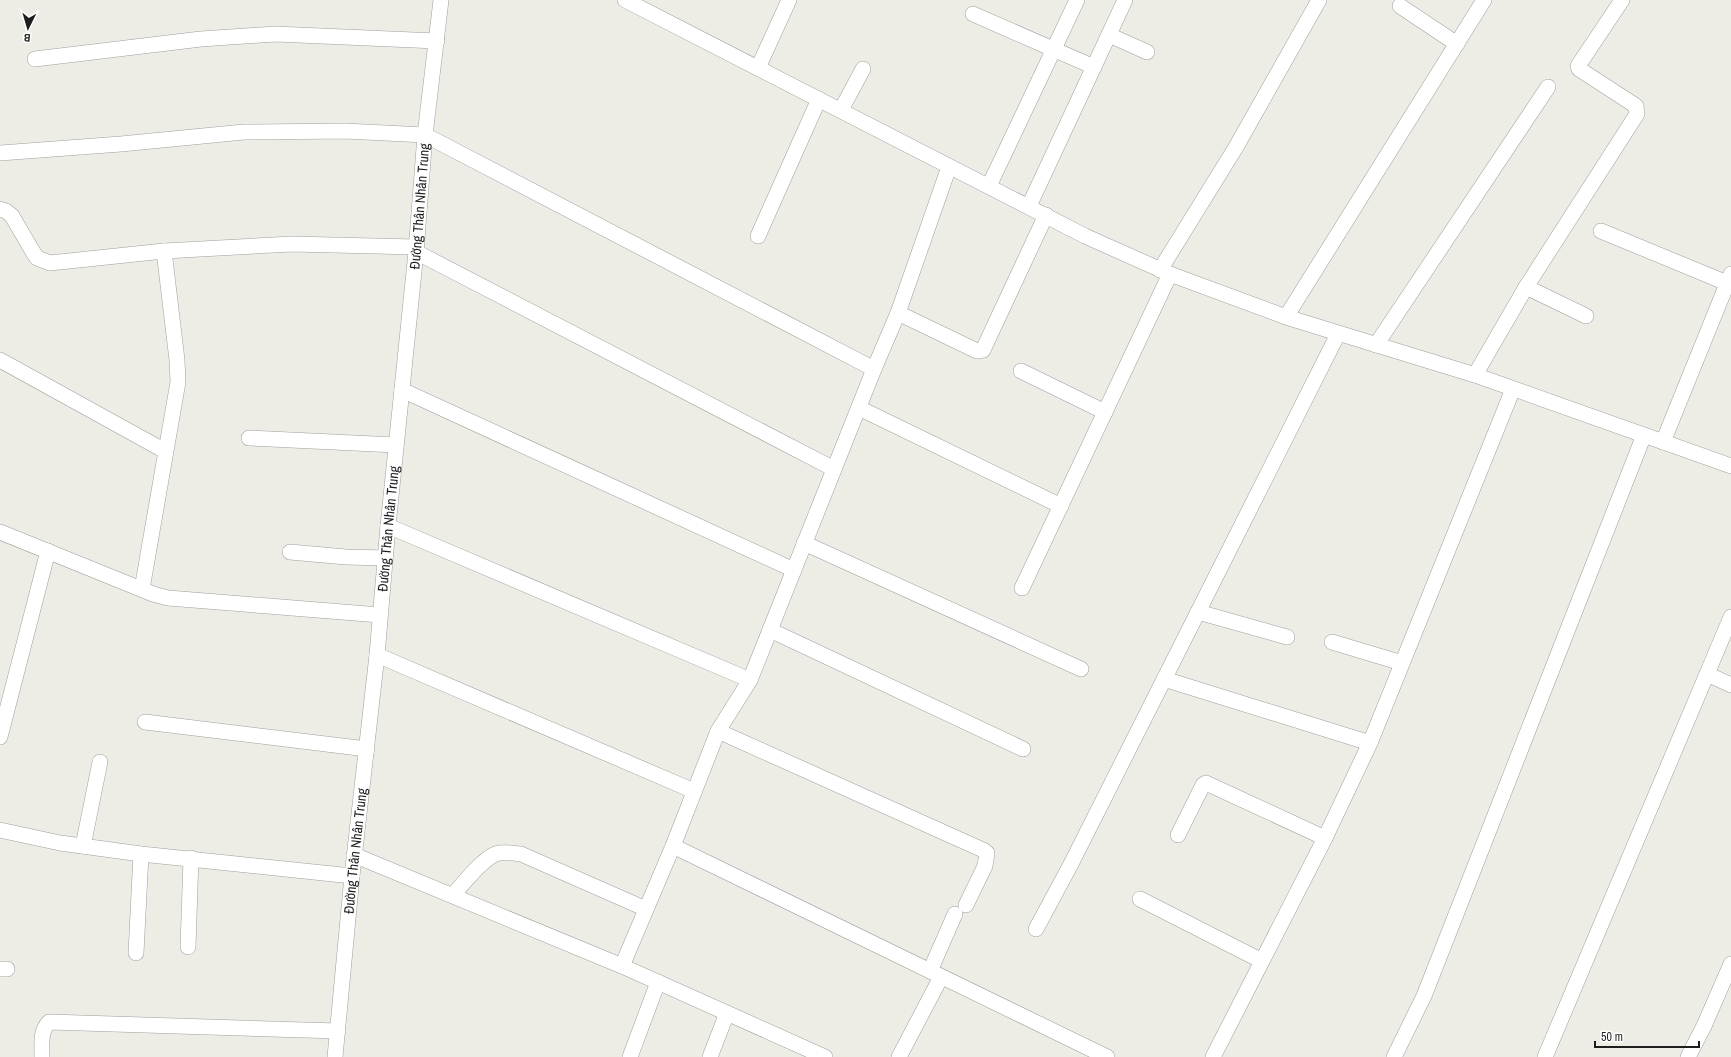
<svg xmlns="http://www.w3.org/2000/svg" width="1731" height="1057" viewBox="0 0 1731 1057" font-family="'Archivo Narrow',sans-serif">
<rect width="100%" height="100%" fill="#edece5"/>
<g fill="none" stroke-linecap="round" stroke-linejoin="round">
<g stroke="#9f9f9f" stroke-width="16">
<g id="minor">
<path d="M625 0 1085 236 1170 274 1286 317 1475 375 1731 466"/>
<path d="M1400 6 1457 44"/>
<path d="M973 14 1094 67"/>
<path d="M1109 35 1147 52"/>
<path d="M35 59 201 39 275 34 437 41"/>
<path d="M758 68 789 0"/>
<path d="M841 110 863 69"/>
<path d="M0 153 121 144 244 132 345 131 425 135 874 369"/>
<path d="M989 186 1077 0"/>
<path d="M1029 206 1125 0"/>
<path d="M0 209 6 211 12 216 33 252 37 258 50 263 164 251 292 244 416 247"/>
<path d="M1601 231 1727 283"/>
<path d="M758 236 819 99"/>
<path d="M416 252 834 469"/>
<path d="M1160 270 1236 147 1319 0"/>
<path d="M1526 287 1586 316"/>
<path d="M898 313 977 351 983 350 1046 215"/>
<path d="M1286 317 1484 0"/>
<path d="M1376 345 1548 87"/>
<path d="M0 360 165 451"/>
<path d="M1021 371 1105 412"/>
<path d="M1475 375 1526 287 1637 114 1636 106 1579 69 1578 66 1622 0"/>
<path d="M402 390 794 570"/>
<path d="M859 408 1061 506"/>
<path d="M249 438 396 445"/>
<path d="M1663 442 1731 274"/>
<path d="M388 526 750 680"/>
<path d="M0 532 153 594 168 598 380 615"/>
<path d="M804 543 1081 669"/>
<path d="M290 552 346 557 385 558"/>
<path d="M1022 588 1170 274"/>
<path d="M142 589 178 382 177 360 164 251"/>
<path d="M1198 612 1287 637"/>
<path d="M770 630 1023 749"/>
<path d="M1332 642 1402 663"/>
<path d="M377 655 694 791"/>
<path d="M1707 674 1731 685"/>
<path d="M1164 679 1370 743"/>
<path d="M145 722 367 749"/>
<path d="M718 731 983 850 987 853 985 866 966 905"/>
<path d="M0 737 48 551"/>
<path d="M0 830 60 843 141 854 352 876"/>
<path d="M1178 835 1203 785 1206 783 1325 838"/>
<path d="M83 846 100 762"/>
<path d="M673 846 1107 1057"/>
<path d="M354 855 622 966 825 1057"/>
<path d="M453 895C463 884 485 855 499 853 506 852 513 853 521 854L646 909"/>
<path d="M1140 899 1262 961"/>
<path d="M1036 929 1071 864 1338 334"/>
<path d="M188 947 191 858"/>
<path d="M136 953 141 854"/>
<path d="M622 966 673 846 718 731 750 680 874 369 898 313 949 167"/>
<path d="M0 969H7"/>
<path d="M930 971 955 914"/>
<path d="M42 1057C42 1045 40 1031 49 1022L338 1031"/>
<path id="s1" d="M335 1057 352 876 377 655 388 526 416 252 425 135 441 0"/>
<path d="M630 1057 658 982"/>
<path d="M710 1057 727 1013"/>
<path d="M899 1057 941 977"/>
<path d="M1213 1057 1325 838 1370 743 1513 389"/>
<path d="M1394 1057 1424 996 1644 435"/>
<path d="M1545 1057 1731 617"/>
<path d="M1688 1057 1704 1026 1731 964"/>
</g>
</g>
<use href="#minor" stroke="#fff" stroke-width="15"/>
</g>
<g text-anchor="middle" stroke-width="3" stroke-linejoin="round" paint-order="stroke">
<g font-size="14" fill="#1e1e1e" stroke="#fff">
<text dy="5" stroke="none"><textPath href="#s1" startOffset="855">Đường Thân Nhân Trung</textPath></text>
<text dy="5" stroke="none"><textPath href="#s1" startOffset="531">Đường Thân Nhân Trung</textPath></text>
<text dy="5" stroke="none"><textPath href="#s1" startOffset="207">Đường Thân Nhân Trung</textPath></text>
</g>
</g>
<g transform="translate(28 28) rotate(185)" stroke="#ffffff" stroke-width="3" paint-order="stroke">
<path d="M0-3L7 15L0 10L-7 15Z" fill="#1e1e1e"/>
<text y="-6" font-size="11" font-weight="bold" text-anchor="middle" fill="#1e1e1e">B</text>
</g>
<path d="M1595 1041v6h104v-6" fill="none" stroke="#1e1e1e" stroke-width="2"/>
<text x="1601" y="1041" font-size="12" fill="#1e1e1e" stroke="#ffffff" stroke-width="3" paint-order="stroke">50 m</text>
</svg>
